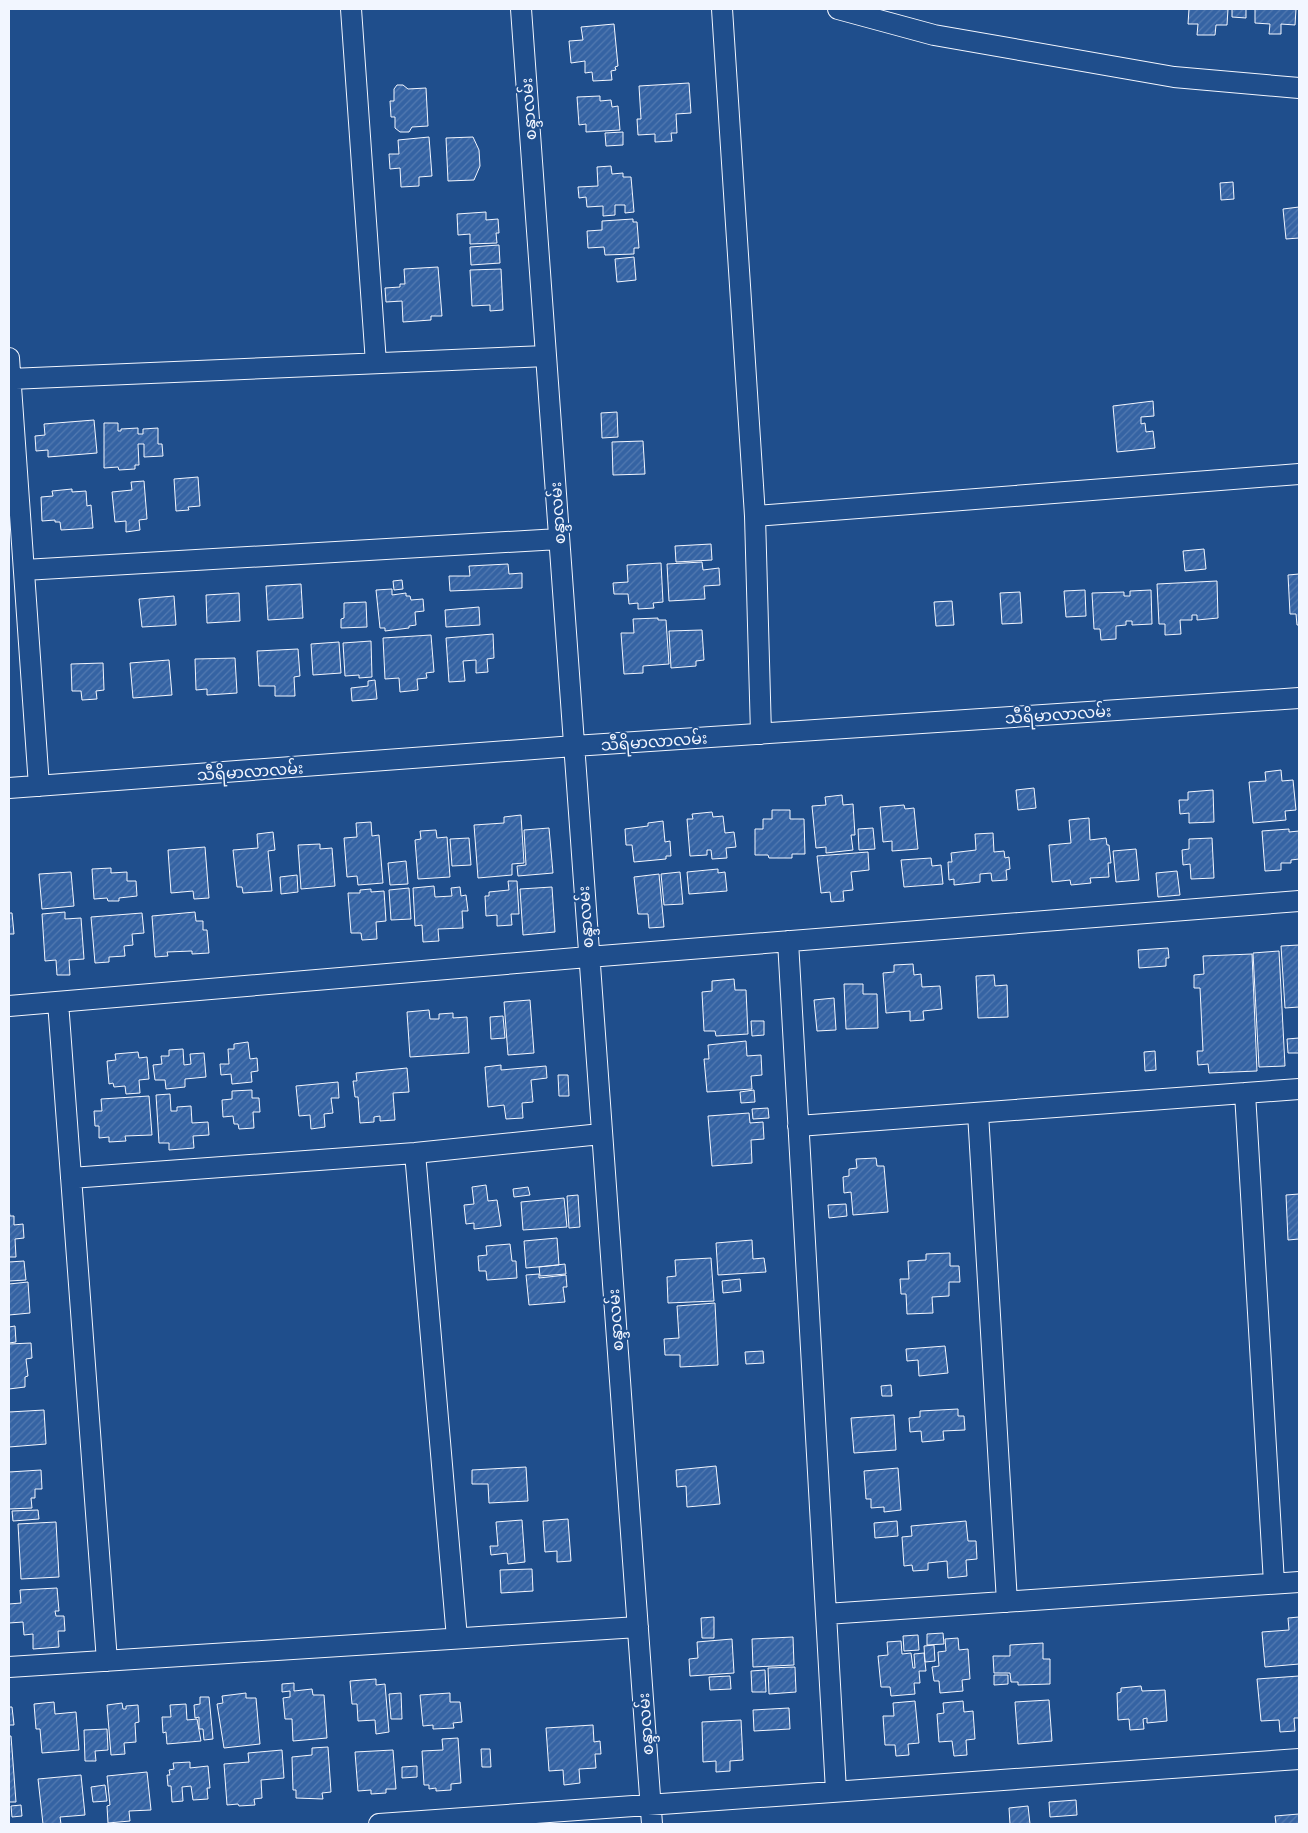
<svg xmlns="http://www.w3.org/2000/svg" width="1308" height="1833" viewBox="0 0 1308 1833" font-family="Lato,'Noto Sans Myanmar',sans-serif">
<defs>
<pattern id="building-hatch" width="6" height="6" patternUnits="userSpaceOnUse" patternTransform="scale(1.25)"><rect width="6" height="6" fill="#3563a3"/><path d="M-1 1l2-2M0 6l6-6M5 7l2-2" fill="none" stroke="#537ab1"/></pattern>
</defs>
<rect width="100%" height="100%" fill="#1f4e8c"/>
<path fill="url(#building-hatch)" stroke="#f2f6ff" d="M1189 9H1228L1227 25H1216L1215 35H1197L1198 24H1188Z
M1232 9H1246V18L1232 17Z
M1255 9H1296L1295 25 1281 24V34H1269L1270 24 1255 23Z
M614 24 618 66 615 67 616 70 611 71 612 80 593 81 592 72 585 73V61L571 63 569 41 583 40 581 27Z
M689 83 691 113 676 114 677 133H671L672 141 655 142V134L638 135 637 119H641L639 86Z
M397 85H403L408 89 426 88 428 126 412 127 409 132H400L395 128V117H391L390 101H394V89Z
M600 96V101L611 100 612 107 618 106 620 130 586 132V124L579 125 577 97Z
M623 132V145L606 146 605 133Z
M429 137 432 176 419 177V186L401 187 400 168 390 169 389 154H399L398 140Z
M473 137 479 150 480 166 474 180 448 181 446 138Z
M611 166 612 174 623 173V177H631L634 212 625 213V205H615V215L603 216V206L587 207 586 197 579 198 578 187 598 186 597 167Z
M1233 182 1234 199 1221 200 1220 183Z
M1299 207V238L1286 239 1283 209Z
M486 212V220L498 219 499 233H496L497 243 470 244V234L458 235 457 214Z
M633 219V222H637L639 248H634V254L605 255 604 247 588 248 587 231 602 230V221Z
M499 245 500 263 471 265 470 247Z
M634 257 636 280 617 282 615 259Z
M438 267 442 316H431V320L403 322 402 301 386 302 385 288 400 287V284H405L404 269Z
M501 269 503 310 490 311V305L472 306 470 270Z
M1153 401 1154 416 1141 417V424L1145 423 1146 432 1153 431 1155 448 1117 452 1113 406Z
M617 412 618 437 602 438 601 413Z
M94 420 97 453 48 457V450L36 451 35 436 45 435 44 424Z
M104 423H118V431H121V429L138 428V434H143V429L158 428V444H162L163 456 144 457V444H138L139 465H135V469L119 470 118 467 104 468Z
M643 441 645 474 613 475 612 442Z
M198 477 200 506 188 507 189 510 176 511 174 479Z
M144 481 147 519 139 520 140 530 126 532V521L115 522 112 492 132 490 131 482Z
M72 489V492L86 491 87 506 91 505 93 528 61 530 60 522H55V520L42 521 41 497 53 496 52 491Z
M711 544 712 560 676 562 675 546Z
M1204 549 1206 569 1185 571 1183 551Z
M702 562 703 570 719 568 720 585 704 586 705 599 669 601 667 564Z
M661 563 663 602 653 603 654 608 638 609V603L629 604 628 594H614L613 583 628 582 627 565Z
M508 564 509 574 522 573V588L450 591 449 576H470L469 566Z
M1299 574V625H1297L1296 614H1290L1288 575Z
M402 580 403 589 394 590 393 581Z
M1217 581 1218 618 1197 620V615H1192V620H1180L1181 634 1165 635V624H1159L1157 584Z
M301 584 303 618 268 620 266 586Z
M392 589V595L406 593V596H410L411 600 423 599 424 611 415 612 416 625 409 626V628L385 631V628H380L376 590Z
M1085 590 1086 616 1066 617 1064 591Z
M1151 590 1152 624 1132 625V621H1126V625L1116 626V639L1101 640 1100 629H1094L1092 593 1124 592V596H1130V591Z
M1020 592 1022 623 1002 624 1000 593Z
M239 593 240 621 207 623 206 595Z
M174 596 176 625 142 627 139 599Z
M952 601 954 625 936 626 934 602Z
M366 602 367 627 341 628V619L344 618V603Z
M479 607 480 625 446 627 445 610Z
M658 618V620H666L669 664 643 666V673L624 674 621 633H634L633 619Z
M702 630 704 660 696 661V666L671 668 669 631Z
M493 634 494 658 487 659 488 672 476 673V660L463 661 465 681 449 682 446 638Z
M431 635 434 672 426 673 427 678 417 679 418 690 400 692 399 678 385 679 383 638Z
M371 641 372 677 359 678V675L345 676 343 643Z
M339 642 341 673 313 675 311 644Z
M298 649 300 676 294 677 295 696H275V686H259L257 651Z
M235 658 237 693 207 695V689L196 690 195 659Z
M169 660 172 695 133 698 130 663Z
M103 663 104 690 96 691 97 699 82 700 81 691H72L71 664Z
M375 680 377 699 352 701 351 688 368 686V681Z
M1281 770 1282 781 1293 780 1296 810 1285 811 1286 820 1253 823 1249 782 1266 781 1265 772Z
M1034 788 1036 808 1018 810 1016 790Z
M1213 790 1214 822 1189 823V813L1180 814 1179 800H1188V792Z
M842 795 843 805 853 804 855 835H851L853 850 826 853V847L816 848 812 806 826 805 825 797Z
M904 805 905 809 914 808 918 849 892 851V841L883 842 880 807Z
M772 810H790V819H804L805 854H792V858H769L768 855H755V829H763V819H772Z
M712 812 713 817 723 816 725 833 734 832 736 847 726 848 727 858 712 859 711 850H707V855L690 856 687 819H693L692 814Z
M521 815 524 863 512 864V875L478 878 474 825 504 823V817Z
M1089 818 1090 840 1106 838 1107 845H1109L1111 863H1108L1109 877 1090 878 1091 883 1071 885 1070 880 1052 882 1049 845 1071 843 1069 820Z
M663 821 665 842 670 841 671 856H666V859L634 862 632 845H626L625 829 648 826V823Z
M371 822 372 836 379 835 383 883 358 885 357 876 347 877 344 838 357 837 356 823Z
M549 828 553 873 518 876 517 866 526 865 524 830Z
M873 828 875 849 859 850 858 829Z
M1289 829V832L1299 831V859L1291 860V863H1281V870L1265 871 1262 831Z
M436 830 437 838 447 837 450 877 418 879 415 840 421 839 420 831Z
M273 832 275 850 268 851 272 891 243 893 242 887H237L233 850 258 848 257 834Z
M993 833 994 852 1004 851 1005 858 1009 857 1010 869 1006 870 1007 880 992 881 991 873 980 874V882L954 885V879L949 880 948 862H952L951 853 976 850 975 834Z
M469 838 471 865 452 866 450 839Z
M1212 838 1214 878 1191 879 1190 864 1183 865 1182 850 1189 849V839Z
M320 844V849L332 848 335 886 301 889 298 845Z
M205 847 209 898 194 899 193 891 171 893 168 850Z
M1136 849 1139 880 1116 882 1113 851Z
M868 852 869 870 851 872 853 890 843 891 844 901 831 902 830 892 821 893 817 856Z
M931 858 932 866 941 865 943 884 904 887 901 860Z
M406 861 408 884 390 885 388 863Z
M111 868V873L127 872V881H136L137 896 119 898V901H108L107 898 94 899 92 869Z
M718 869V873L725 872 727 891 689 894 687 872Z
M1177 871 1180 895 1158 897 1156 873Z
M71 872 74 906 42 909 39 874Z
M680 872 683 904 664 905 661 874Z
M659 874 664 927 649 928 648 914H638L634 877Z
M297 875 298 892 281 894 280 877Z
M508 881H517L519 914H511L512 925 497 926V915L486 916 485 896H489V892L509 890Z
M434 886 435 897 452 896 451 888 460 887 461 896 466 895 468 911H462L463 928 438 929 439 941 423 942 422 925 415 926 413 888Z
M552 887 555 932 523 935 520 889Z
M409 888 411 919 391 920 389 890Z
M371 889V892L384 891 386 921 376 922 377 939 362 940 361 933H351L348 893H360V890Z
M65 912V919L81 918 84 959 69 960 70 975H57L56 960 45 961 42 914Z
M195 912 196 921H203V930H207L209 953 192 954V951L167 952 168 956 155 957 152 916Z
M9 913H12L14 934H9Z
M142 913 144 933 132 934 133 945 124 946 125 956 109 957V962L95 963 91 917Z
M1299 945V1007L1285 1008 1281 946Z
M1168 948 1169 958H1166V966L1139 968 1138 950Z
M1279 951 1285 1066 1259 1067 1253 953Z
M1252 954 1257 1071 1209 1073 1208 1064 1198 1065 1197 1051H1203L1200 988H1194V975L1204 974 1203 956Z
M913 964 914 975 921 974 922 987 940 986 942 1009 923 1011 924 1020 910 1021V1011L886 1013 883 973 894 972V965Z
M994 975 995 986 1007 985 1008 1017 978 1018 976 976Z
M734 979 735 990H746L748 1034 716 1036 715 1031H704L702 992 712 991V981Z
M844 984H863V994H877L878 1028 846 1029Z
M834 998 836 1030 817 1031 814 1000Z
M530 1000 534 1053 508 1055 504 1002Z
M429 1010 430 1019H439V1014L453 1013V1018L467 1017 469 1053 410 1057 407 1012Z
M503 1016 505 1038 491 1039 490 1017Z
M751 1021H764V1035L752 1036Z
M1299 1038V1053H1288L1287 1039Z
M746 1041 747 1056 761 1055 762 1075 751 1076 752 1089 707 1092 704 1059H709L708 1045Z
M248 1042 250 1059 257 1058 258 1071 251 1072 252 1082 232 1084 231 1074 221 1075 220 1064H229L228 1049H234V1044Z
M183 1049 184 1065 191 1064 190 1054 204 1053 206 1077 185 1079V1087L166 1089 165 1080H155L153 1065 162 1064 161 1056H169V1050Z
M1155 1051 1156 1070 1145 1071 1144 1052Z
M138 1052 139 1058 147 1057 149 1079 139 1080 140 1093 126 1094 125 1086 114 1087 113 1083 109 1084 107 1061 116 1060 115 1054Z
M501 1065V1070L546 1066 547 1078 531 1080 533 1102 522 1103 523 1118 506 1119 504 1105 488 1107 485 1067Z
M407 1068 409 1092 393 1093 395 1120 380 1121V1116L374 1117V1122L360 1123 358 1097H355L353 1081H357L356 1073Z
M558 1075H568L569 1096H559Z
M338 1082 339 1098H331L333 1113 324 1114 325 1127 311 1129 310 1115 299 1116 296 1086Z
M252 1090V1098H259L260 1112H253L254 1128 239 1129 238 1124H234L233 1116 223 1117 222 1100 232 1099V1091Z
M754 1090 755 1102 741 1103 740 1092Z
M170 1094 171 1111H177V1107L191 1106 192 1123 208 1122 209 1135 193 1136 194 1148 169 1150V1143H159L156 1095Z
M149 1096 152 1135 125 1136 126 1141 109 1142V1137L99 1138V1126H95L94 1111H102L101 1099Z
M768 1108 769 1118 753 1119 752 1109Z
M749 1113 750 1123 763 1122 764 1139 751 1140 752 1163 712 1166 708 1116Z
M876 1158 877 1166H884L888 1212 853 1215 851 1192 844 1193 843 1177 849 1176V1169L857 1168 856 1159Z
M486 1185 488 1201 497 1200 501 1226 474 1229V1223L466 1224 464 1205 474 1204 472 1187Z
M528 1187 530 1195 514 1197 513 1189Z
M1299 1194V1239L1288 1240 1286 1195Z
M578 1195 580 1227 569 1228 567 1196Z
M564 1198 567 1227 523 1230 521 1202Z
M846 1204 847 1216 829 1218 828 1205Z
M9 1210 10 1216H14V1225L23 1224 24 1238 15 1239 16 1257H9Z
M557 1238 559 1265 526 1268 524 1241Z
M752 1240 753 1259 764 1258 766 1272 718 1275 716 1243Z
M510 1244 512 1261H516L517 1278 487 1280 486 1271H479L478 1256 487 1255 486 1246Z
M950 1253V1266H959L960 1282H949V1296L932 1297 933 1313 907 1314 906 1294H901L900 1279H909L908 1261 926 1260V1254Z
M711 1258 714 1301 668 1303 667 1277 676 1276 675 1260Z
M24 1261 26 1280 9 1281V1262Z
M565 1264 566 1274 540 1276 539 1267Z
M539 1274V1278L566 1275 567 1287H563L565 1302 529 1305 526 1275Z
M740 1279 741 1291 723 1293 722 1281Z
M28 1282 30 1313 9 1315V1284Z
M715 1303 718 1365 680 1367V1355H665L664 1339 679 1338 677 1306Z
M15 1326 16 1342 9 1343V1327Z
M31 1343 32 1358 26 1359 28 1376 25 1377V1387L9 1389V1344Z
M945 1346 948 1373 919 1376 918 1360 907 1361 906 1349Z
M763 1351 764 1363 746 1364 745 1352Z
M891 1385 892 1396H882L881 1386Z
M958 1409V1416H964L965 1430 943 1431 944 1440 922 1442 921 1431 910 1432 909 1418 920 1417V1411Z
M44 1410 46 1444 9 1447V1412Z
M894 1415 896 1450 854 1453 851 1418Z
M716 1466 720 1504 687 1507 686 1486 677 1487 676 1470Z
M526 1467 528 1501 489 1503 488 1484H472V1470Z
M898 1468 901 1510 884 1512V1507L871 1508V1499H866L864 1471Z
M41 1470 42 1489H35V1498H31L32 1508 9 1509V1472Z
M38 1510 39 1519 13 1521 12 1511Z
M568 1519 571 1561 557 1562V1551L545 1552 543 1521Z
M522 1520 525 1562 508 1564 507 1553 491 1555 490 1546H498L496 1522Z
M897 1521 898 1536 875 1538 874 1523Z
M966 1521 968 1541H976L977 1559 966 1560 967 1576 948 1578 947 1561 928 1563V1570L913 1571 912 1565 904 1566 902 1537 912 1536 911 1526Z
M56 1522 59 1577 21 1579 18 1524Z
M532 1569 533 1591 501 1593 500 1570Z
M57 1588 59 1611H55L56 1616H64L65 1631H58L59 1647 33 1649V1634L24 1635 23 1622 9 1623V1604L21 1603 20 1590Z
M714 1617V1638H702L701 1618Z
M1299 1617V1664L1265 1667 1262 1632 1289 1630 1288 1618Z
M943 1633 944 1644 927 1645V1634Z
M918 1635 919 1650 904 1651 903 1636Z
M793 1637 794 1665 753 1667 752 1639Z
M958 1638 959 1650 968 1649 970 1679 962 1680 963 1691 940 1693 939 1681H934L932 1667 939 1666 938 1652 946 1651 945 1639Z
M732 1639 734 1673 690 1676 689 1659 698 1658 697 1642Z
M901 1641 902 1654 911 1653 913 1668H915L914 1654 924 1653 926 1671H919L920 1683H914L915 1694 891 1696 890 1687H881L878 1656 888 1655 887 1642Z
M1043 1643V1659H1050V1684L1018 1685V1682H1011L1010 1673H994L993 1656H1010V1645Z
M934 1645 935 1661 925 1662 924 1646Z
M795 1667 796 1692 769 1694 768 1668Z
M765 1670 766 1692H752L751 1671Z
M994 1675H1008V1684L994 1685Z
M730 1676 731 1689 710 1690 709 1677Z
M1299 1676V1718H1294L1295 1731 1280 1732 1279 1720 1261 1721 1257 1679Z
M376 1679V1685L385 1684 389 1732 376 1734 375 1720 358 1721 357 1704H352L350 1681Z
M294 1683V1691L312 1689 313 1695H324L327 1738 293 1741 292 1719H285L283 1698 290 1697V1691L282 1692V1684Z
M1141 1686 1142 1691 1165 1690 1167 1721 1147 1723V1718L1143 1719 1144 1729 1130 1730 1129 1719 1118 1720 1117 1693 1121 1692V1688Z
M246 1693V1698H256L260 1744 224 1748 217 1704 223 1703 222 1696Z
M401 1693 402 1719H391L389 1694Z
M450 1693V1702H460L462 1722 453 1723 454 1728 433 1729V1725L423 1726 420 1695Z
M200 1697H209L213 1739 204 1740 203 1729H199V1717L195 1718 194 1705 200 1704Z
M1049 1700 1052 1741 1018 1744 1015 1702Z
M915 1701 919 1743 908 1744 909 1755 896 1756 895 1745H885L883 1716H894L893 1703Z
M963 1701 964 1712 973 1711 975 1739 966 1740 967 1755 954 1756 952 1741 939 1742 937 1714 944 1713 943 1703Z
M54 1702 55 1714 76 1712 79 1750 42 1753 40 1729H36L34 1704Z
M122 1703 123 1709H126V1706L138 1705 139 1722 135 1723 136 1742 124 1743 125 1754 111 1755 107 1705Z
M186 1704 187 1720 197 1719 201 1741 167 1744 166 1732 163 1733 162 1717H171L170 1705Z
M9 1707H12L14 1725H9Z
M789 1708 790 1729 754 1731 753 1710Z
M741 1720 743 1760 730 1761V1771L716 1772V1761L703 1762 702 1722Z
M593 1725 594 1742 600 1741 601 1754H595L596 1768 579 1769 580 1783 564 1785 563 1770 549 1771 546 1728Z
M107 1729 108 1750 95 1751 96 1761H85L84 1730Z
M9 1736H11L16 1802H9Z
M458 1738 461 1783 451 1784V1790L436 1791V1788L429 1789V1785H424L422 1751 443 1750 442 1739Z
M328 1747 331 1792 322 1793 323 1799 296 1798V1790H293L292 1757 312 1755V1748Z
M481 1749H490L491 1767H482Z
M282 1750 284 1778 261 1780 262 1798 254 1799 255 1805 239 1806 238 1804 227 1805 224 1764 249 1762 248 1753Z
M393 1750 396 1789H386V1793L371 1794V1790L358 1791 355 1752Z
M190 1762V1768L208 1766 210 1788H207L208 1799 193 1800 191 1786 182 1787 183 1801 172 1802 171 1786H168L167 1775H170L169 1770 174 1769 173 1763Z
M417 1766V1777L402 1778V1767Z
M147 1772 151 1810 129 1811 130 1821 108 1823 107 1806 110 1805 107 1776Z
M81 1775 85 1815 60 1817 61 1824H43L38 1779Z
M105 1785 107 1801 93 1802 91 1787Z
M1076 1800 1077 1815 1050 1817 1049 1802Z
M21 1805 22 1816 12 1817 11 1806Z
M1028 1806 1030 1824H1010L1009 1808Z
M1299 1814V1824H1276L1275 1816Z"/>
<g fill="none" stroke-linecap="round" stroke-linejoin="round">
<g stroke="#f2f6ff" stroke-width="22">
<path id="minor" d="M351 9 376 363
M521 9 652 1824
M722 9 755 516 761 734
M838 9 934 35 1174 77 1299 88
M9 358 39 786
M10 379 546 356
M755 516 1299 474
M24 570 559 539
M9 788 574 746 1299 698
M788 941 836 1791
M58 1002 107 1661
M9 1006 588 957 1299 901
M1245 1093 1274 1583
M978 1113 1007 1602
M798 1126 1299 1089
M415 1153 457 1638
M71 1178 415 1153 601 1134
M826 1614 1299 1582
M9 1667 638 1627
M379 1824 1299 1759"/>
</g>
<use href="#minor" stroke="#1f4e8c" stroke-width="20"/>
</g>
<g text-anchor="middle" stroke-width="4" stroke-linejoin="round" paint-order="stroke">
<g font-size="16" fill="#f2f6ff" stroke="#1f4e8c">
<text transform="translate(528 109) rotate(-94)" y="6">စန္ဒာလမ်း</text>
<text transform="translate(557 513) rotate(-94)" y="6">စန္ဒာလမ်း</text>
<text transform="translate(1058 714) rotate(-4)" y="6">သီရိမာလာလမ်း</text>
<text transform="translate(654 741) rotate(-4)" y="6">သီရိမာလာလမ်း</text>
<text transform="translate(250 771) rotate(-4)" y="6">သီရိမာလာလမ်း</text>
<text transform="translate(585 917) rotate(-94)" y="6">စန္ဒာလမ်း</text>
<text transform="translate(615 1320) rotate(-94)" y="6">စန္ဒာလမ်း</text>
<text transform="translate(645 1724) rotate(-94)" y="6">စန္ဒာလမ်း</text>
</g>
</g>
<rect width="1308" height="1833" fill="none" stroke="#f2f6ff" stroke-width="20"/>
</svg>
